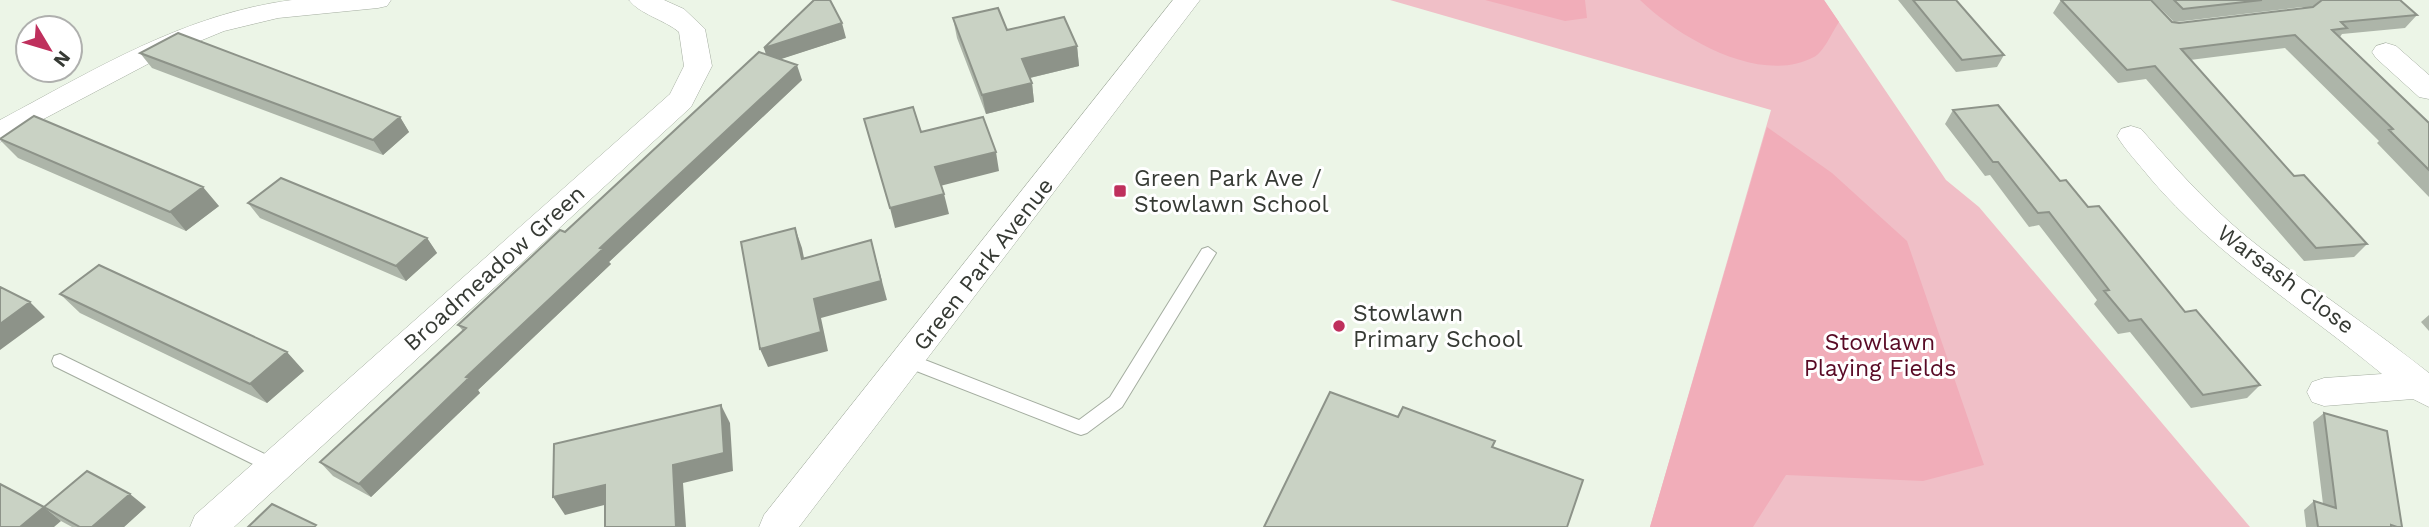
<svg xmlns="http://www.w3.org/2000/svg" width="2429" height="527" viewBox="0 0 2429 527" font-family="'Work Sans',sans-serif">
<rect width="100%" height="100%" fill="#ecf5e7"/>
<path fill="#f0bfc7" d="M1390 0H1824L1946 180 1979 207 2250 527H1650L1771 110Z"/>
<path fill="#f1adb9" d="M1485 0H1585L1587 18 1565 21Z
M1640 0H1824L1839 22C1832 32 1824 52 1814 57 1760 86 1678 37 1640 0Z
M1767 127 1832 173 1907 241 1984 465 1923 481 1786 475 1753 527H1650Z"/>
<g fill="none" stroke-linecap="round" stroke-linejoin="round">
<g stroke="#a4ada0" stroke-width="2">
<path id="lane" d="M1208 247 1216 253 1122 407 1087 433 1081 435 1075 433 901 365 899 360 901 355 907 353 1079 420 1110 397 1202 249Z
M60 354 281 462 284 467 281 472 275 475 269 472 54 366 52 361 54 356Z"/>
</g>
<g stroke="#a4ada0" stroke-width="1">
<path id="street" d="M292 0H391L387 6 378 8 278 18 224 31 161 57 0 142V120C94 70 184 14 292 0Z
M629 0H664L684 9 705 29 712 66 691 107 234 527H190L195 515 670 94 684 66 679 32C665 20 639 14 629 0Z
M1173 0H1200L799 527H759L764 515Z
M2386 43 2396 46 2429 75V99L2419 97 2376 58 2372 52 2376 46Z
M2131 126 2141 129C2179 172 2216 214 2262 249 2317 292 2375 330 2429 373V407L2413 399 2324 406 2312 402 2307 392 2312 382 2324 378 2382 374C2304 309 2216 256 2150 178 2139 164 2126 151 2117 136L2121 129Z"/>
</g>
<use href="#lane" fill="#fff" fill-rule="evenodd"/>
<use href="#street" fill="#fff" fill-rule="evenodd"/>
</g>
<path fill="#adb5a9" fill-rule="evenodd" d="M1898 0H1956L2004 55 1997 67 1956 72Z
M2061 0 2174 22 2152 0H2400L2417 15 2405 28 2342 34 2340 37 2429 123V197L2377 143 2379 141 2285 48 2190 60 2294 176 2367 244 2354 257 2304 261 2146 79 2118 83 2053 13ZM2302 7 2304 8 2179 23 2175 22Z
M953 18 1077 46 1079 66 1030 78 1032 83 1034 102 986 114 957 38Z
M846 38 780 59 802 80 609 262 611 264 478 390 480 393 371 497 333 476 320 462 463 331 458 325 766 54 764 48Z
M140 53 400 117 409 132 383 155 152 68Z
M1953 110 2060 181 2088 207 2185 312 2260 385 2247 398 2191 408 2130 332 2118 334 2094 304 2097 300 2039 225 2029 227 1990 175 1985 176 1945 124Z
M0 140 219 206 186 231 18 158Z
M248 203 427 238 437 253 406 281 260 218Z
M60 294 304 371 267 403 80 313Z
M2429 315V331L2421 322Z
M2324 413 2402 527H2306L2304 510 2314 501 2323 504 2313 422Z
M44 507H146L124 527H72L61 521Z"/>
<path fill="#8d9389" d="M842 23 846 38 769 63 764 48Z
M1077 46 1079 66 1025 79 1022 59Z
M797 65 802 80 609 262 611 264 478 390 480 393 371 497 359 484 466 377 600 248Z
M1032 83 1034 102 986 114 982 95Z
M400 117 409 132 383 155 373 140Z
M996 152 999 171 940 186 935 167Z
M203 187 219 206 186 231 170 212Z
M944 194 949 214 895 228 890 208Z
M795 228 802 248 808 278 802 259Z
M427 238 437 253 406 281 396 266Z
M871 240 887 300 821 318 828 351 768 367 760 349 814 299Z
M30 302 45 317 0 350V324Z
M287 352 304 371 267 403 250 384Z
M721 405 730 423 733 471 683 483 686 527H676L673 465Z
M605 485 616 502 565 515 553 497Z
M130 494 146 507 124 527H92Z
M44 507 61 521 54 527H20Z"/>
<path fill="#c9d2c4" stroke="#8d9389" stroke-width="2" d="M814 0H830L842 23 764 48Z
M1913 0H1956L2004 55 1962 60Z
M2061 0H2151L2172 22 2179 23 2313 7 2322 0H2400L2417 15 2341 22 2347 28 2332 30 2429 123V170L2389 130 2393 129 2295 35 2181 49 2294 176 2304 175 2367 244 2316 248 2155 66 2127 70Z
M2174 0H2262L2183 9Z
M998 8 1007 30 1064 17 1077 46 1022 59 1032 83 982 95 953 18Z
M178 33 400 117 373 140 140 53Z
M759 52 797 65 600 248 603 249 466 377 469 378 359 484 320 462 466 328 458 325 531 257 560 230 565 232Z
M1998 105 2060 181 2066 180 2088 207 2099 206 2185 312 2196 310 2260 385 2203 395 2141 319 2129 321 2104 291 2109 290 2049 212 2038 213 1998 162H1993L1953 110Z
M913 107 921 132 983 117 996 152 935 167 944 194 890 208 864 119Z
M34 116 203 187 170 212 0 139Z
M281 178 427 238 396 266 248 203Z
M795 228 802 259 871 240 881 281 814 299 821 332 760 349 741 242Z
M99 265 287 352 250 384 60 294Z
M0 287 30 302 0 324Z
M1330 392 1398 417 1403 407 1495 441 1492 447 1583 480 1567 527H1264Z
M721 405 724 453 673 465 676 527H605V485L553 497 554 444Z
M2324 413 2387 431 2402 527H2397L2391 525V527H2318L2314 501 2336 508Z
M87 471 130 494 92 527H80L44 507Z
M0 484 44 507 20 527H0Z
M272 504 316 525 314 527H248Z"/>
<g fill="#bf305d" stroke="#fff" stroke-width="2.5">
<rect x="1113" y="184" width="14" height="14" rx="3.5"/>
<circle cx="1339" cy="326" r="7"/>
</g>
<g text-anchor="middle" stroke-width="6" stroke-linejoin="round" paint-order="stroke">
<g font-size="23" fill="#363a34" stroke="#fff" text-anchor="start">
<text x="1134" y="186">Green Park Ave /<tspan x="1134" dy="26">Stowlawn School</tspan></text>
<text x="1353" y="321">Stowlawn<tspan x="1353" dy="26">Primary School</tspan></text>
</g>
<g font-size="23" fill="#363a34" stroke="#fff">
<text transform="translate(983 264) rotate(-52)" y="8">Green Park Avenue</text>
<text transform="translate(494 268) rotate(-42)" y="8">Broadmeadow Green</text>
<text transform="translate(2286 279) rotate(37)" y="8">Warsash Close</text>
</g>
<g font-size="23" fill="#590a25" stroke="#fff">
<text x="1880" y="350">Stowlawn<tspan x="1880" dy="26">Playing Fields</tspan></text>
</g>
</g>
<g transform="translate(49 49) rotate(128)"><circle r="33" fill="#ffffff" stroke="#afb0ae" stroke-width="2"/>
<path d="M0-5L12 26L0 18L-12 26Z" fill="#bf305d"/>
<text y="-10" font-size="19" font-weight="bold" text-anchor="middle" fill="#363a34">N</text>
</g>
</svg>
